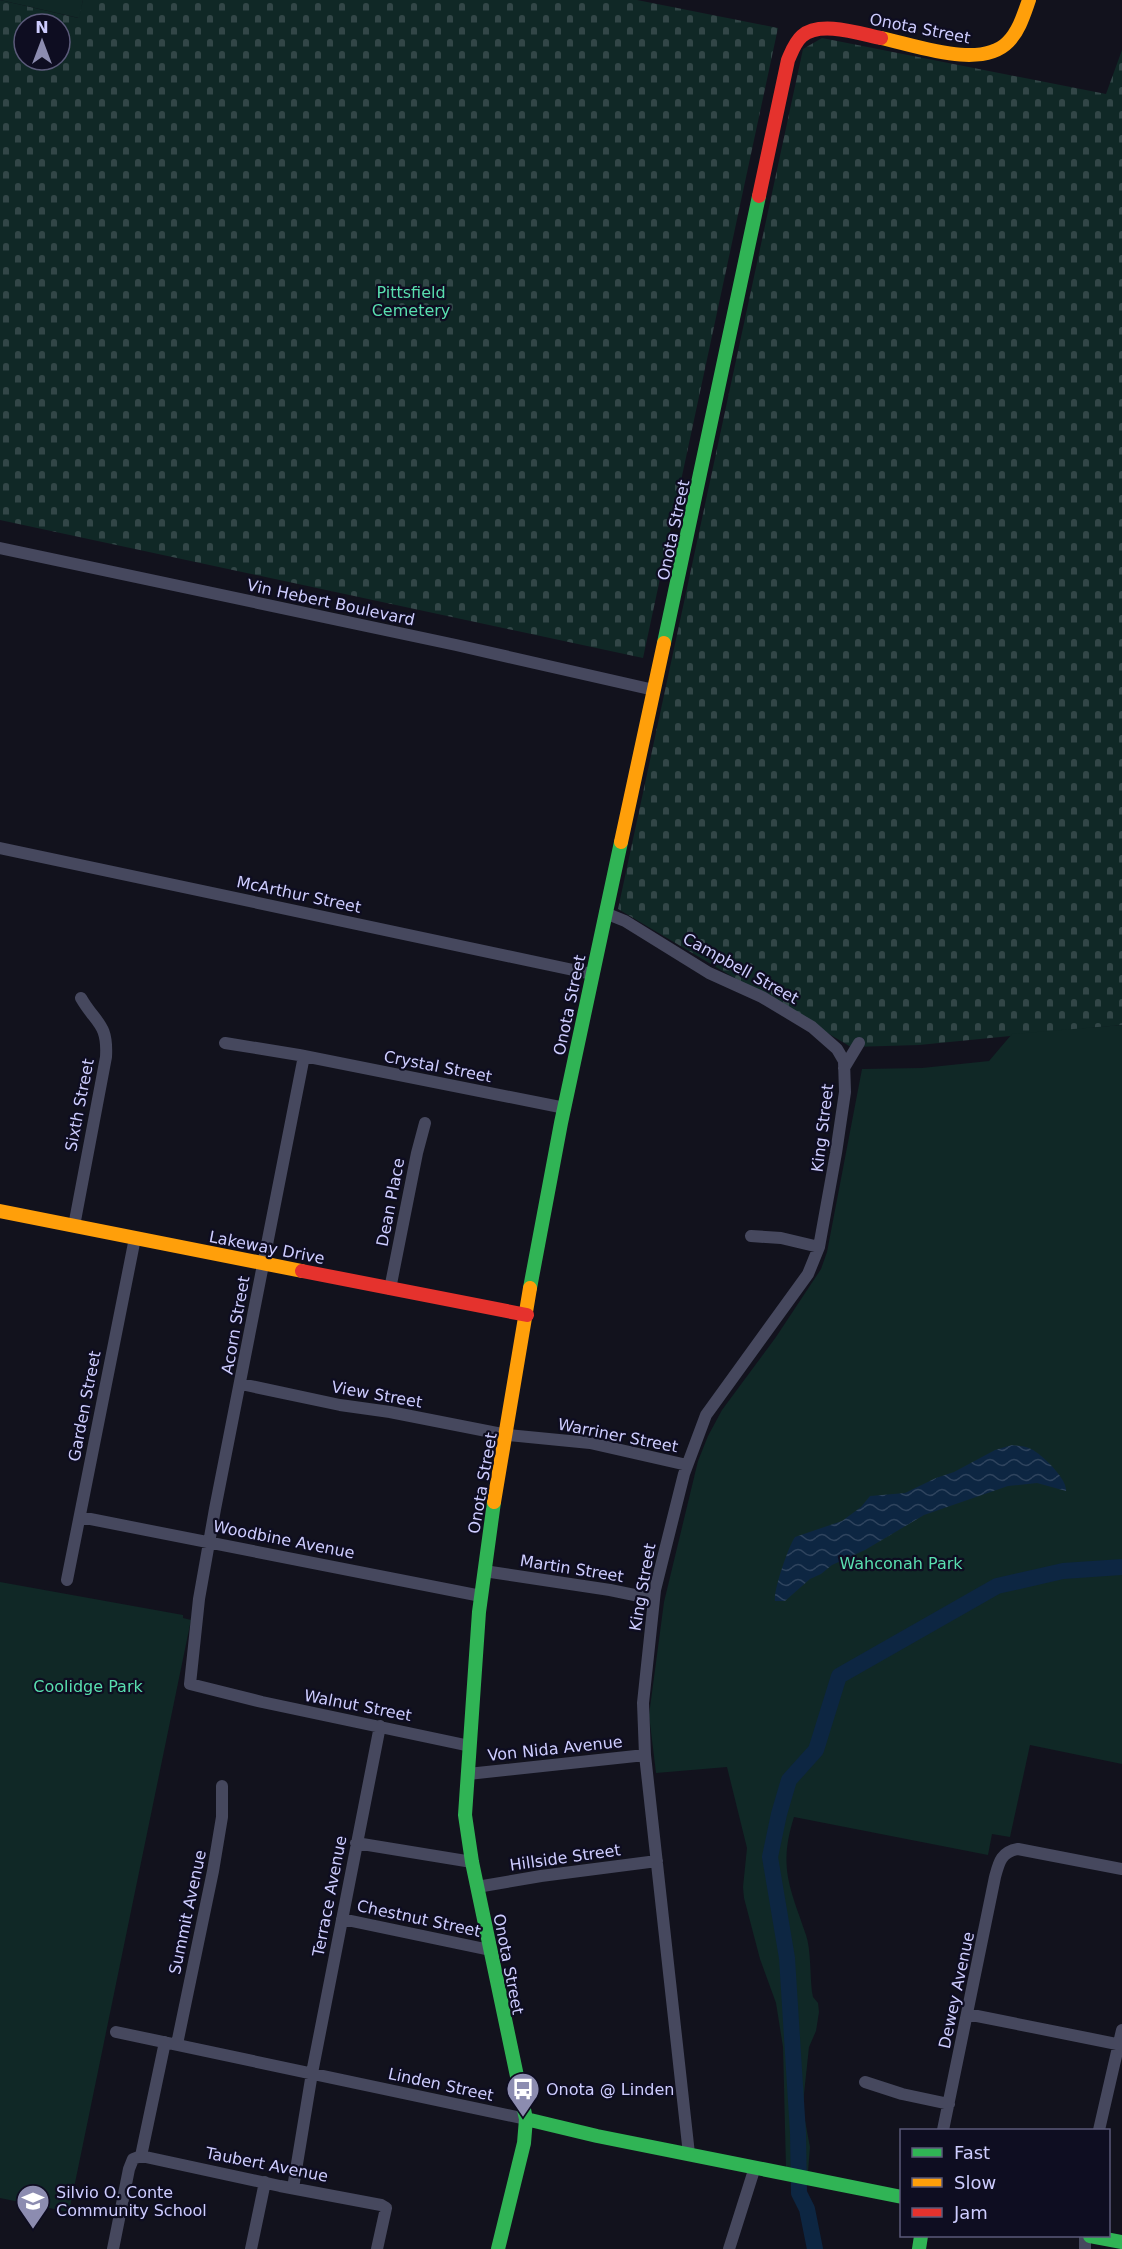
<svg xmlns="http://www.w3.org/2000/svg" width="1122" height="2249" viewBox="0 0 1122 2249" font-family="'DejaVu Sans',sans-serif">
<defs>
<pattern id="cemetery-stones" width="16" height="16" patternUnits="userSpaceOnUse" patternTransform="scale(1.5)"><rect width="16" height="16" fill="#102826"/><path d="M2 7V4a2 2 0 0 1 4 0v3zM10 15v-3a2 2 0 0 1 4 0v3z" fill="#324647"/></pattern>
<pattern id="water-waves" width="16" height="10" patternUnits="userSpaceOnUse" patternTransform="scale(1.5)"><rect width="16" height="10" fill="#0d2642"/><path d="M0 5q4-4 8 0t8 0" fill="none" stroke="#2f445e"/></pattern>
</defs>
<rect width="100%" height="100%" fill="#12121d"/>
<path fill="url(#cemetery-stones)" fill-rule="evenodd" d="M0 0 78 18 83 0H637L778 28 643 658 0 520ZM24 24H60V60H24Z
M822 38 1106 94 1122 50V1025L919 1045 851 1047 618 909 803 49Z"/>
<path fill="#102826" d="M0 0H83L79 18Z
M1122 1025V1764L1030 1745 1010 1837 992 1834 988 1855 794 1817C778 1867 790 1888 806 1935 811 1950 810 1975 812 1992L813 1997 818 2003 819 2012 816 2031 809 2047 804 2094 803 2110 810 2147 808 2172 786 2168 783 2047 776 2003 760 1959 744 1898 743 1887 747 1848 727 1767 656 1773 649 1715 664 1602 698 1461 708 1436 722 1410 776 1337 821 1269 827 1252 862 1069 922 1068 989 1061 1012 1034Z
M0 1582 183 1615V1618L191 1620 69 2212 0 2198Z"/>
<path fill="url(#water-waves)" d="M1012 1445C1019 1446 1025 1446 1031 1449 1042 1454 1068 1480 1066 1491L1037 1483 1008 1486 924 1515 865 1550 832 1565 821 1574 810 1579 785 1601H775C773 1591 789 1545 795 1537L842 1521 861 1507 870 1496 905 1493 936 1478 954 1472 995 1450Z"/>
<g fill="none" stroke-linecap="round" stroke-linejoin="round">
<path stroke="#0d2642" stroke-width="16" d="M815 2249 807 2209 799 2193 798 2133 787 1958 770 1857 779 1814 789 1780 816 1750 839 1676 997 1586 1063 1571 1122 1567"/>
<path stroke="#46485e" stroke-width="12" d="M0 548 456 645 654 690
M0 848 592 974
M605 913 625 921 709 973 762 997 812 1027 837 1049 844 1061 845 1092 836 1153 819 1247 808 1274 706 1415 684 1474 655 1590 643 1703 645 1755 689 2154
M225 1043 299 1055 565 1108
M304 1056 215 1509 199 1599 190 1684 262 1702 470 1746
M844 1068 859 1043
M74 1226 106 1057C108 1023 96 1024 81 998
M751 1236 781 1238 819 1247
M390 1289 417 1153 425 1123
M241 1384 340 1405 390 1412 507 1435 590 1443 687 1465
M80 1517 481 1596
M484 1571 610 1590 654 1599
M67 1580 135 1238
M468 1774 645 1755
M356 1843 472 1862
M477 1887 541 1876 657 1861
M342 1919 490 1950
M967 2014 1122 2045
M116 2032 526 2119
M177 2044 213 1871 222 1817V1786
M865 2082 902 2094 949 2104
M943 2130 995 1877C999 1862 1001 1852 1018 1849L1122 1869
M1099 2130 1122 2030
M141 2156 280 2186 381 2205 386 2208 377 2249
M141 2156 165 2042
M293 2188 312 2073 380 1726
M1085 2236V2249
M113 2249 129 2169 133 2159 141 2156
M251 2249 265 2182
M729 2249 755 2167"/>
<path stroke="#30b455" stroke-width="14" d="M664 643 759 196
M530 1288 561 1123 621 842
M494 1502 479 1612 465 1815 472 1862 526 2119 524 2143 498 2249
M526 2119 597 2136 902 2197
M1090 2236 1122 2242
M919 2249 921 2236"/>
<path stroke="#ff9f0a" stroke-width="14" d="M881 38C915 45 981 70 1008 42 1019 31 1024 14 1029 0
M621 842 664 643
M0 1211 302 1271
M494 1502 530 1288"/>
<path stroke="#e5322d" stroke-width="14" d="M759 196 788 60C792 51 795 42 802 36 820 20 861 34 881 38
M302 1271 527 1315"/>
</g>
<defs>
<g id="bus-pin" transform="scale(1.725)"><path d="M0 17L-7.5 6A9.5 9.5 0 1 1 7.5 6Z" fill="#8c8cb0" stroke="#0e0d21"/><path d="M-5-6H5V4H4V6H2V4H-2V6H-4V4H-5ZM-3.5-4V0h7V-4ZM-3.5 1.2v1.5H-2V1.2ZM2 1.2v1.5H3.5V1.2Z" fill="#fff"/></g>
<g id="school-pin" transform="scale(1.725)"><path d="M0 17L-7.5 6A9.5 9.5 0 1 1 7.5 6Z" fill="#8c8cb0" stroke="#0e0d21"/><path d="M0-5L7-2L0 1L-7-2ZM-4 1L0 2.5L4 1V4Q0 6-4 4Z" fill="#fff"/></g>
</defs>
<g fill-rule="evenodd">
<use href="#bus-pin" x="523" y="2089"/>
<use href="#school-pin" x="33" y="2201"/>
</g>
<g text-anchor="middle" stroke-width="4.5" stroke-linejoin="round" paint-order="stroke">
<g font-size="16" fill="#cecdff" stroke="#0e0d21">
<text transform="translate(920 28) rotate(11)" y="6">Onota Street</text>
<text transform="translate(673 530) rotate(-78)" y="6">Onota Street</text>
<text transform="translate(331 602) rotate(12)" y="6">Vin Hebert Boulevard</text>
<text transform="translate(299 894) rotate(12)" y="6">McArthur Street</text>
<text transform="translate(741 968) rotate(29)" y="6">Campbell Street</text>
<text transform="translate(569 1005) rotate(-78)" y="6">Onota Street</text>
<text transform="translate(438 1066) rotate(11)" y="6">Crystal Street</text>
<text transform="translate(79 1105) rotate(-79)" y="6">Sixth Street</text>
<text transform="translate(822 1128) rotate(-83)" y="6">King Street</text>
<text transform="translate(390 1202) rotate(-79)" y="6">Dean Place</text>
<text transform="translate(267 1247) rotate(11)" y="6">Lakeway Drive</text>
<text transform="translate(235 1325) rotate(-80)" y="6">Acorn Street</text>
<text transform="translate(377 1394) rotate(10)" y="6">View Street</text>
<text transform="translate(84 1406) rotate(-79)" y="6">Garden Street</text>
<text transform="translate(618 1435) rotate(11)" y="6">Warriner Street</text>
<text transform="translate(482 1483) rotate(-80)" y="6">Onota Street</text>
<text transform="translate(284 1539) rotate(11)" y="6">Woodbine Avenue</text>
<text transform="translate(572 1568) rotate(9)" y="6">Martin Street</text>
<text transform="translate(642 1587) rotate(-80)" y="6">King Street</text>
<text transform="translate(358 1705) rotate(11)" y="6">Walnut Street</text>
<text transform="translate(555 1748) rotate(-6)" y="6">Von Nida Avenue</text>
<text transform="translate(565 1857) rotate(-8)" y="6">Hillside Street</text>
<text transform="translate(329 1896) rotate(-79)" y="6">Terrace Avenue</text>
<text transform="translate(187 1912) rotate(-78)" y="6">Summit Avenue</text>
<text transform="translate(419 1918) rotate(12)" y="6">Chestnut Street</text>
<text transform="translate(509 1964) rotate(79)" y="6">Onota Street</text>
<text transform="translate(956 1990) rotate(-78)" y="6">Dewey Avenue</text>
<text transform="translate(441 2084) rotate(12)" y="6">Linden Street</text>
<text transform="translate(267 2164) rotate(11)" y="6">Taubert Avenue</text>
</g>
<g font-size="16" fill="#59dfaf" stroke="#0e0d21">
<text x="411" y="298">Pittsfield<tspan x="411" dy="18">Cemetery</tspan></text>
<text x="901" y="1569">Wahconah Park</text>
<text x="88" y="1692">Coolidge Park</text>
</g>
<g font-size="16" fill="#cecdff" stroke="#0e0d21" text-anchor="start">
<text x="546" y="2095">Onota @ Linden</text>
<text x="56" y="2198">Silvio O. Conte<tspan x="56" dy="18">Community School</tspan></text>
</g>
</g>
<rect x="900" y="2129" width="210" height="108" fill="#0e0d21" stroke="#5b5a7a" stroke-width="1.5"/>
<rect x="912" y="2148" width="30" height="9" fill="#30b455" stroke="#5b5a7a" stroke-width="1.5"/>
<text x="954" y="2159" font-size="18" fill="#cecdff">Fast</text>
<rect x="912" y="2178" width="30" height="9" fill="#ff9f0a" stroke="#5b5a7a" stroke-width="1.5"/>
<text x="954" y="2189" font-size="18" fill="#cecdff">Slow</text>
<rect x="912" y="2208" width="30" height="9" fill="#e5322d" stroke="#5b5a7a" stroke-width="1.5"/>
<text x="954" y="2219" font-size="18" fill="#cecdff">Jam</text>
<g transform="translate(42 42)"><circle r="28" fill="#0e0d21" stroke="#5b5a7a" stroke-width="1.5"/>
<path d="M0-4.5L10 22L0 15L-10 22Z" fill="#8c8cb0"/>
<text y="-9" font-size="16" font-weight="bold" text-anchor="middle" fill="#cecdff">N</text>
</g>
</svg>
